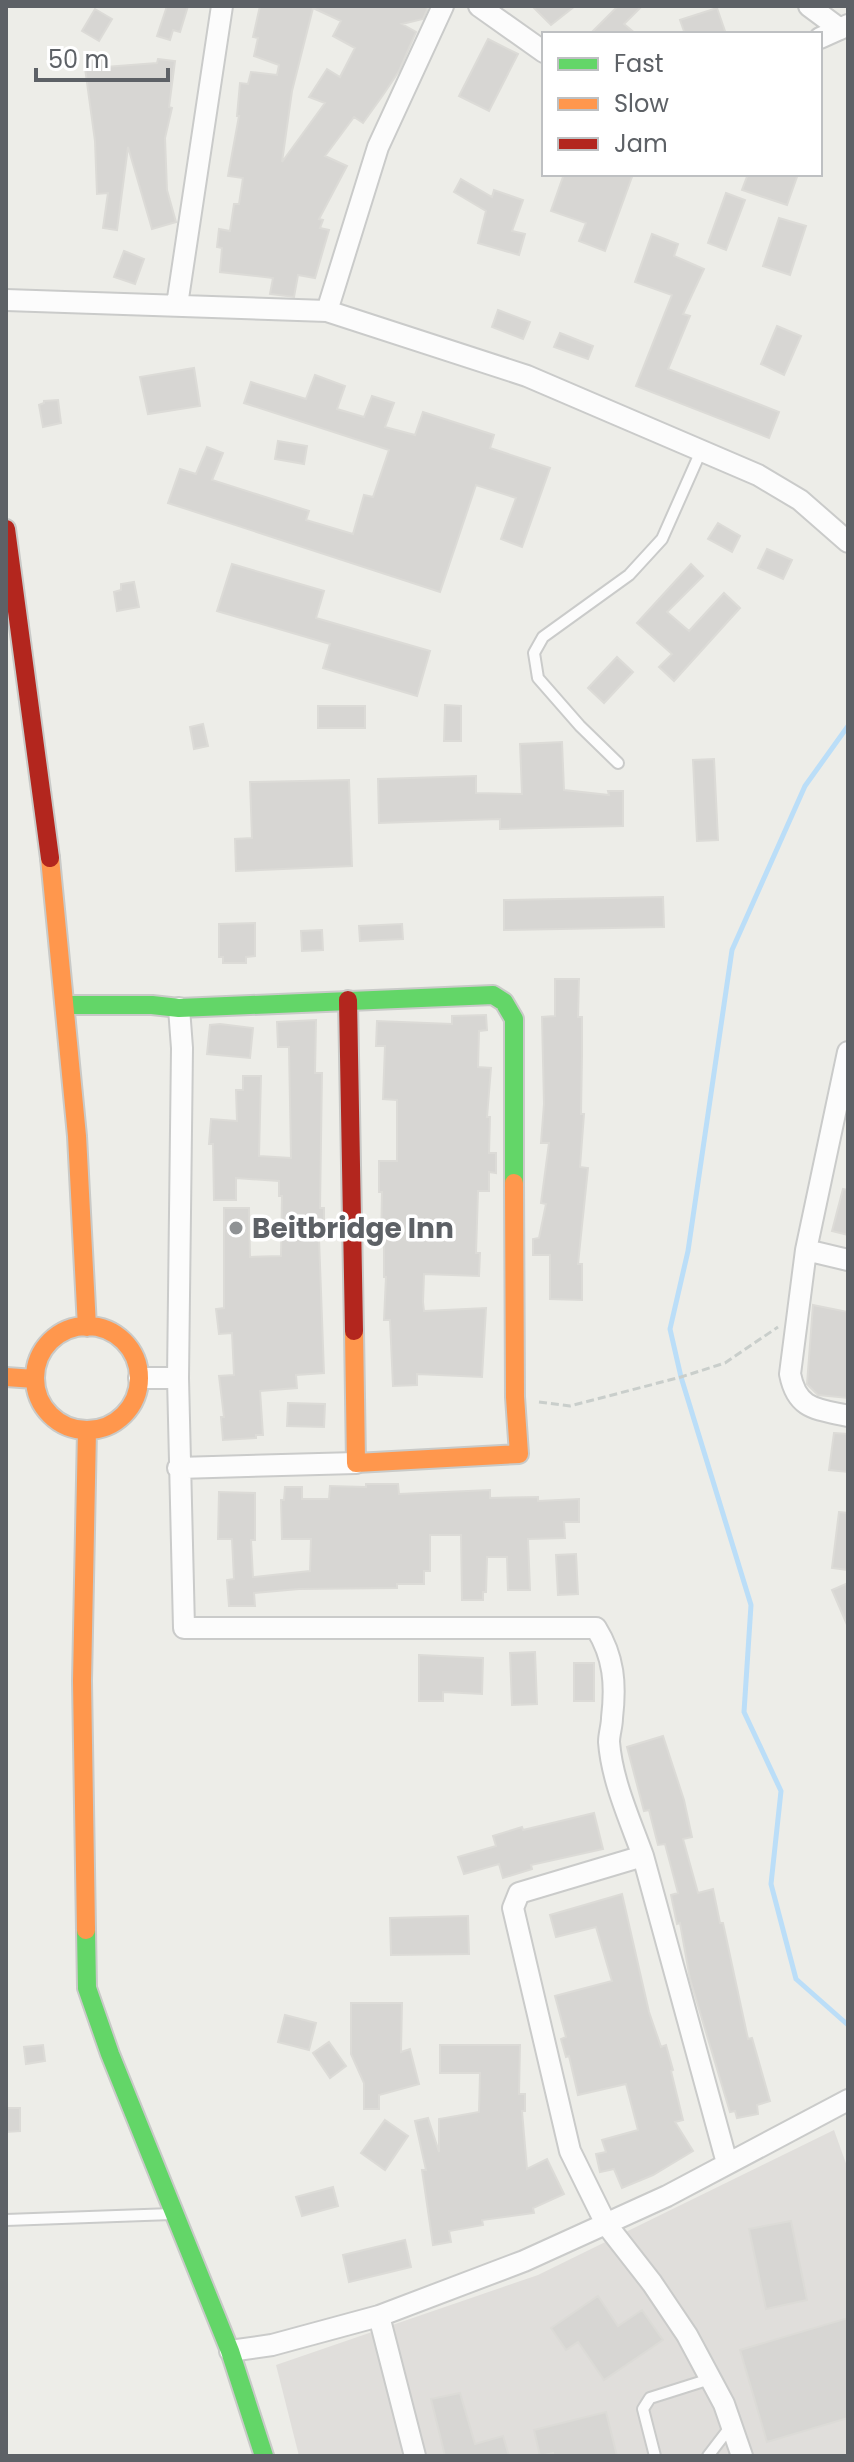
<svg xmlns="http://www.w3.org/2000/svg" width="854" height="2462" viewBox="0 0 854 2462" font-family="Poppins,sans-serif">
<rect width="100%" height="100%" fill="#edede8"/>
<path fill="#e0dedb" d="M834 2130 848 2169V2456H299L276 2365 538 2275Z"/>
<g fill="none" stroke-linecap="round" stroke-linejoin="round">
<path stroke="#bbdef8" stroke-width="5" d="M848 726 805 786 732 950 688 1251 670 1329 681 1377 751 1605 744 1712 781 1791 771 1884 796 1979 848 2025"/>
</g>
<path fill="#d7d6d3" stroke="#dcdbd7" stroke-width="2" fill-rule="evenodd" d="M167 6H188L180 32 173 30 170 40 157 36Z
M260 6H426L427 10 423 19 402 24 416 32 399 71 383 95 363 123 354 117 325 156 347 166 319 219 323 220 320 228 329 230 315 278 298 275 294 297 270 294 273 278 220 272 222 248 217 247 219 229 230 231 234 204H239L243 178 228 176 239 116H237L240 83 248 84 251 72 277 75 279 65 254 56 258 38 253 37ZM313 8 341 21 333 36 355 48 340 77 327 69 309 97 325 103 282 162 292 91Z
M532 6H575L551 25Z
M618 6H642L624 24 636 34H590Z
M717 8 726 34H685L680 20Z
M95 9 112 19 99 41 82 31Z
M488 39 518 54 489 111 459 96Z
M158 59 175 61 169 107 172 108 165 138 167 190 176 222 152 229 128 147 117 230 103 228 108 193 97 194 95 141 85 68H89V61L105 60V67L157 63Z
M564 174H633L605 251 579 241 586 223 551 211Z
M748 174H798L787 205 742 190Z
M461 179 492 197 494 190 523 200 512 231 525 234 519 255 478 243 486 211 454 192Z
M726 193 745 200 726 250 708 243Z
M779 218 806 226 790 275 763 266Z
M652 234 678 244 674 256 704 269 683 314 690 316 668 369 779 412 769 438 636 386 672 295 635 282Z
M124 251 144 259 135 284 114 277Z
M498 310 530 322 523 339 492 327Z
M777 326 801 336 784 375 761 364Z
M560 333 593 346 588 359 554 347Z
M194 368 200 406 148 414 140 377Z
M315 375 345 386 337 409 364 417 372 396 394 403 385 427 415 435 423 412 494 435 490 448 550 468 522 547 501 539 516 498 476 485 440 592 168 503 180 469 196 474 207 447 223 453 212 480 309 511 306 520 353 534 364 495 373 497 389 450 244 403 251 382 306 399Z
M58 400 61 423 43 427 39 405 44 403V401Z
M278 441 307 446 304 464 275 459Z
M718 523 740 536 732 552 708 539Z
M767 549 792 560 783 579 758 568Z
M232 564 324 591 316 618 430 651 417 696 323 668 330 644 217 611Z
M691 564 703 576 667 612 689 631 724 593 740 608 674 681 659 667 672 654 637 623Z
M134 582 139 607 117 611 114 592 121 590V584Z
M617 657 633 672 604 703 588 688Z
M445 705 461 706V741H444Z
M318 706H365V728H318Z
M203 724 208 746 194 749 190 727Z
M562 742 564 790 609 795 608 791H623V826L500 829V819L379 823 378 779 476 776V793L522 794 520 744Z
M714 759 718 840 697 841 693 760Z
M349 780 352 866 236 871 235 839 252 838 250 782Z
M663 897 664 927 504 930V900Z
M255 923V956L246 957V963H223V957H219V924Z
M402 924 403 939 360 941 359 926Z
M322 930 323 950 302 951 301 931Z
M555 979H579L578 1017H582V1055L581 1114H584L580 1167 588 1168 578 1264H582V1300L550 1299V1255H533V1239L539 1238 546 1204 541 1203 549 1143H541L544 1104 542 1017 555 1016Z
M486 1015 487 1030 479 1031 478 1067 491 1068 487 1117H490L489 1153H496V1173L489 1172V1191H478L476 1253H480L479 1276 424 1274 423 1302 424 1311 486 1308 482 1377 417 1374V1385L393 1386 390 1320H384L386 1277H384V1245H381L382 1192H379V1161H397V1100L383 1099 385 1046H376L377 1021 452 1024V1016Z
M316 1020 315 1073H322L320 1208H324V1239L319 1238 324 1373 296 1375 297 1388 260 1391 263 1435H256V1438L223 1440 221 1417H224L219 1376 234 1375 232 1333 219 1334 216 1309 224 1308V1208H249L250 1257 281 1256 282 1196H279V1181L236 1178V1200H214L213 1144H209L211 1119 237 1121 236 1090H243V1076H261L259 1156 291 1158 289 1047H278L277 1022Z
M220 1024 253 1028 250 1058 207 1054 210 1025Z
M843 1189 848 1190V1235L832 1231Z
M813 1305 848 1312V1398L818 1395 807 1384Z
M288 1403 325 1404 324 1427 287 1426Z
M834 1433 848 1434V1472L829 1470Z
M366 1484H398L399 1494 490 1490V1498L538 1497V1501L579 1499V1522H564L565 1538 528 1539 530 1590H508L507 1557H487L486 1592H483V1600H462L461 1535H430V1571H424V1584H397V1588L299 1589 254 1593 255 1606H229L227 1580 234 1579 232 1539H218L219 1492 255 1493V1540H251L253 1577 310 1571 311 1539H282L281 1500H284L285 1487H302V1499H329L330 1486 366 1487Z
M839 1512 848 1513V1570L832 1568Z
M576 1554 578 1594 558 1595 556 1555Z
M848 1583V1627L832 1590Z
M535 1652 537 1704 512 1705 510 1653Z
M419 1655 483 1658 482 1694 443 1692V1701H419Z
M574 1663H594V1701H574Z
M663 1736 684 1800 692 1837 683 1839 698 1893 713 1889 720 1923H723L748 2039 752 2038 770 2101 757 2105 758 2114 737 2118 735 2111 730 2112 690 1979 680 1923 677 1924 671 1895 678 1893 665 1844 658 1845 649 1810 644 1811 627 1747Z
M594 1813 603 1849 531 1865 532 1869 503 1878 499 1864 464 1874 458 1857 496 1846 493 1836 522 1827 523 1830Z
M622 1894 649 2012 661 2047 666 2045 673 2070 671 2071 683 2120 675 2122 693 2151 653 2175 622 2188 614 2169 600 2172 596 2154 606 2152 602 2140 638 2130 626 2084 578 2095 569 2056 566 2057 561 2039 566 2037 555 1996 612 1981 596 1927 556 1937 550 1915Z
M468 1916 469 1954 391 1955 390 1918Z
M351 2003H402L401 2052 410 2049 419 2084 379 2095V2109H364V2083L351 2054Z
M285 2015 316 2023 309 2050 278 2042Z
M329 2042 346 2066 330 2078 313 2053Z
M43 2045 45 2061 26 2064 24 2047Z
M440 2045H520L519 2094H525V2111H522L527 2169 547 2159 564 2194 533 2208 534 2213 482 2220 483 2225 449 2231 451 2242 433 2245 422 2170H426L415 2121 428 2118 439 2152V2119L479 2112 480 2073H440Z
M6 2108H20V2131L6 2132Z
M385 2120 408 2136 385 2170 361 2153Z
M333 2187 338 2206 302 2216 296 2197Z
M791 2221 807 2300 766 2309 749 2229Z
M405 2240 411 2267 349 2282 343 2255Z
M598 2296 618 2326 642 2310 663 2340 604 2380 578 2342 566 2350 551 2328Z
M848 2318V2418L767 2442 740 2350Z
M460 2393 475 2444 503 2436 509 2456H445L431 2399Z
M606 2412 617 2456H553V2453L540 2456 534 2430Z"/>
<g fill="none" stroke-linecap="round" stroke-linejoin="round">
<g stroke="#cacbca" stroke-width="14">
<path id="lane" d="M618 763 580 726 538 678 534 653 543 637 629 575 662 539 701 451
M6 2220 172 2214
M655 2456 643 2409 650 2398 710 2379
M708 2456 731 2426"/>
</g>
<g stroke="#cacbca" stroke-width="24">
<path id="street" d="M479 6 544 52
M809 6 840 29 848 25
M820 38 840 29
M6 300 327 311 527 376 758 475 800 500 848 542
M177 305 222 6
M327 311 378 147 443 6
M179 1008 182 1048 178 1378 184 1628H596C614 1657 616 1684 612 1718 612 1726 609 1734 609 1742 612 1781 630 1820 643 1856
M848 1052 806 1250 848 1260
M806 1250 790 1374C797 1410 817 1409 848 1416
M139 1378H178
M178 1468 356 1463
M727 2163 643 1856 519 1893 513 1908 570 2151 606 2224 652 2283 687 2335 724 2404 742 2456
M379 2316 415 2456
M230 2351 272 2345 379 2316 524 2261 667 2196 848 2100"/>
</g>
<g stroke="#c9cac8" stroke-width="22">
<path id="fast" d="M67 1005H152L179 1008 493 995 504 1002 514 1019V1183
M86 1930 87 1988 110 2054 230 2351 264 2456"/>
</g>
<g stroke="#c9cac8" stroke-width="22">
<path id="slow" d="M50 858 77 1136 87 1327
M35 1378a52 52 0 1 1 104 0a52 52 0 1 1-104 0Z
M354 1331 356 1463 519 1454 515 1397 514 1183
M6 1377 35 1379
M86 1930 82 1681 87 1430"/>
</g>
<g stroke="#c9cac8" stroke-width="22">
<path id="jam" d="M6 529 50 858
M348 1000 354 1331"/>
</g>
<path stroke="#c9cecb" stroke-width="3" stroke-dasharray="8 4" stroke-linecap="butt" d="M539 1402 570 1406 681 1377 725 1363 778 1327"/>
<use href="#lane" stroke="#fcfcfc" stroke-width="10"/>
<use href="#street" stroke="#fcfcfc" stroke-width="20"/>
<use href="#fast" stroke="#63d668" stroke-width="18"/>
<use href="#slow" stroke="#ff974d" stroke-width="18"/>
<use href="#jam" stroke="#b3261e" stroke-width="18"/>
</g>
<circle fill="#8f9294" stroke="#fff" stroke-width="3" cx="236" cy="1228" r="8"/>
<g text-anchor="middle" stroke-width="7" stroke-linejoin="round" paint-order="stroke">
<g font-size="28" font-weight="bold" fill="#5d6166" stroke="#fff" text-anchor="start">
<text x="252" y="1238">Beitbridge Inn</text>
</g>
</g>
<rect width="854" height="2462" fill="none" stroke="#5d6166" stroke-width="16"/>
<rect x="542" y="32" width="280" height="144" fill="#ffffff" stroke="#bec0c2" stroke-width="2"/>
<rect x="558" y="58" width="40" height="12" fill="#63d668" stroke="#bec0c2" stroke-width="2"/>
<text x="614" y="72" font-size="24" fill="#5d6166">Fast</text>
<rect x="558" y="98" width="40" height="12" fill="#ff974d" stroke="#bec0c2" stroke-width="2"/>
<text x="614" y="112" font-size="24" fill="#5d6166">Slow</text>
<rect x="558" y="138" width="40" height="12" fill="#b3261e" stroke="#bec0c2" stroke-width="2"/>
<text x="614" y="152" font-size="24" fill="#5d6166">Jam</text>
<path d="M36 68v12h132v-12" fill="none" stroke="#5d6166" stroke-width="4"/>
<text x="48" y="68" font-size="24" fill="#5d6166" stroke="#ffffff" stroke-width="6" paint-order="stroke">50 m</text>
</svg>
